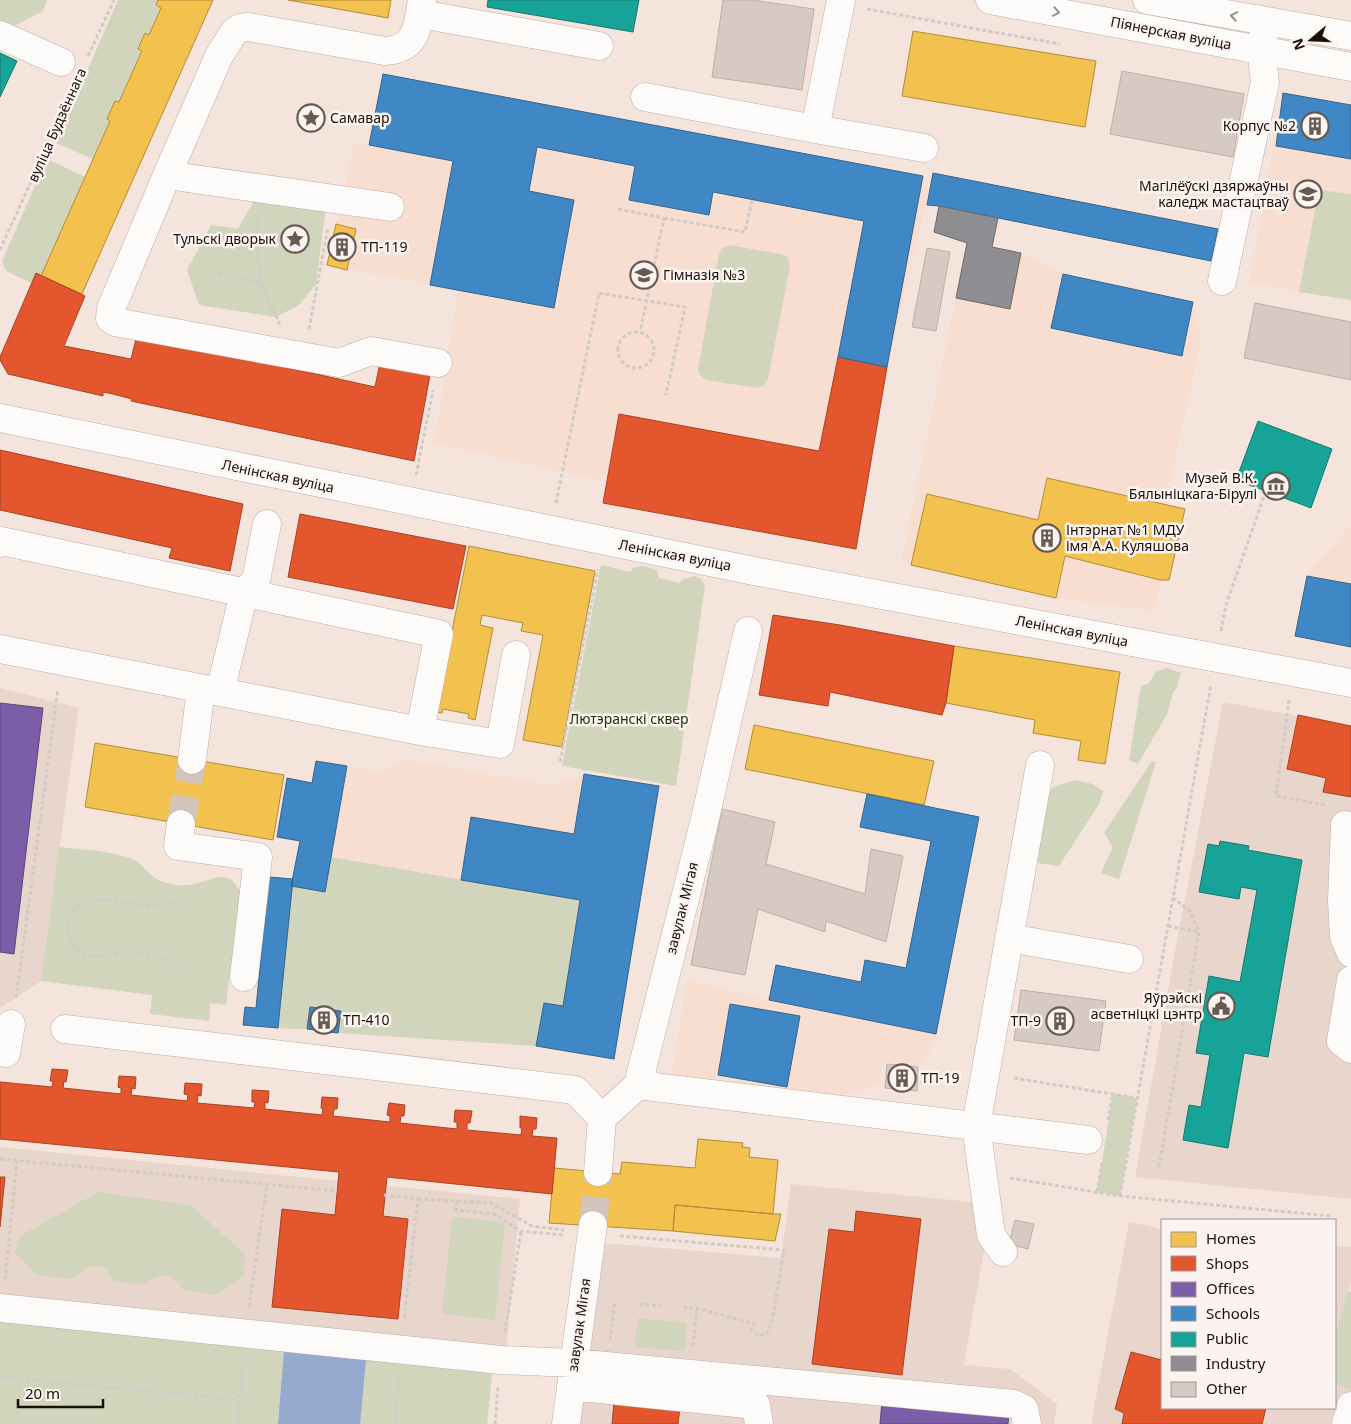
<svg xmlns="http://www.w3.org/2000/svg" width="1351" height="1424" viewBox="0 0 1351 1424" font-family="'Noto Sans',sans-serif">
<rect width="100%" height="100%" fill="#f4e4dc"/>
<path fill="#e8d6cc" d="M0 688 79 708 41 981 0 1008Z
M1223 702 1351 726V1199L1135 1177 1175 951Z
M0 1147 520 1199 506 1352 0 1301Z
M791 1184 992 1204 964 1365 1010 1369 1057 1404 1054 1424H566L591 1242 781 1258Z
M1129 1222 1162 1229V1408H1335V1384L1351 1390V1424H1091Z
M1335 1246 1351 1247V1282L1335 1335Z"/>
<path fill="#f8ded0" d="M383 74 931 183 887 367 838 358 819 451 619 414 606 482 434 443 458 290 327 265 354 142 369 145Z
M1283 93 1351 105V301L1249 283Z
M967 243 1021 253 1063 274 1193 302 1201 342 1165 504 1185 509 1169 580H1160L1156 611 1056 598 901 562Z
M1351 524V647L1295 636 1307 576Z
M403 759 551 785 584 774 659 786 614 1059 536 1046 278 1028 291 886 316 761 380 772Z
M686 980 769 1000 936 1034 924 1066 883 1063 880 1085 838 1096 672 1075Z"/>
<path fill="#d1d5bc" d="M0 0H47L43 11 10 28 0 23Z
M118 0H158L156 5 161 8 149 35 145 33 138 48 142 51 119 102 115 101 107 118 110 121 93 159 56 143Z
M47 159 85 177 41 276 36 274 31 283 6 271 2 261Z
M1319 190 1351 194V300L1299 292Z
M252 197 326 206 316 284 299 305 276 317 199 305 187 270 211 225 238 229 252 204Z
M730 245 785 255 789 260 790 267 768 379 764 385 757 388 706 380 700 375 698 369 719 254 723 248Z
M601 565 630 572 632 569C640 564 648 567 657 570L659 578 679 583 684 579 694 576 701 579 705 586 676 786 562 766Z
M1167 668 1181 673 1176 689 1173 693 1167 714 1138 764 1129 760 1141 686 1149 683 1156 672Z
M1152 761 1156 762 1119 879 1101 873 1113 847 1104 833Z
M1075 780 1092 784 1103 791 1099 804 1059 866 1031 862 1042 803 1053 787Z
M59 847C83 850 109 850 132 859 144 864 149 876 159 880 165 883 172 884 178 885 202 890 230 859 240 894L226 1005 210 1003 209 1021 150 1014 152 995 41 981Z
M331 857 580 900 563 1006 544 1003 536 1046 338 1033 341 1011 310 1007 307 1029 278 1028 291 886 325 892Z
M1113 1094 1137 1098 1120 1196 1097 1192Z
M98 1192 190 1205 245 1254 244 1276 216 1295 183 1290C172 1270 159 1273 143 1285L114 1281C112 1278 109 1273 107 1270 95 1261 81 1270 73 1279L36 1275 15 1253 20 1236Z
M452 1217 505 1222 495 1320 442 1314Z
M1348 1291 1351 1292V1390L1335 1384V1335Z
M0 1318 493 1365 487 1424H0Z
M638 1318 687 1323 685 1349 681 1351 634 1347Z"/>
<path fill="#96a9ce" d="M284 1352 366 1359 360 1424H278Z"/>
<path fill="#f2c14e" stroke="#b28c39" d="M158 0H213L82 294 41 276 110 121 107 119 115 101 119 102 142 51 138 49 145 33 149 35 161 8 156 5Z
M288 0H391L388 18Z
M913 31 1096 61 1085 127 902 96Z
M336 224 356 229 347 270 327 265Z
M1047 478 1185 509 1169 580H1160L1065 556 1056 598 911 565 927 494 1038 520Z
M469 546 595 571 562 747 523 740 543 635 521 631 523 623 482 615 480 625 493 628 475 720 468 718 469 714 443 709 442 713 436 712Z
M954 646 1120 672 1105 764 1078 760 1081 741 1033 733 1035 720 946 703Z
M754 725 934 761 924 805 745 769Z
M95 743 284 775 273 840 85 807Z
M698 1139 743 1143 742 1147 750 1148 749 1157 778 1160 773 1214 675 1205 673 1231 549 1223 554 1168 620 1174 622 1162 695 1168Z
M675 1205 773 1214H781L775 1241 673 1231Z"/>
<path fill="#e4572e" stroke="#a84223" d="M36 273 85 296 64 346 131 359 137 335 375 387 380 363 430 375 414 461 131 401 132 399 113 394 103 392V396L8 374 0 360V357Z
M838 357 887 367 856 549 603 503 619 414 819 451Z
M0 450 243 504 230 571 169 558 172 548 0 510Z
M300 514 466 546 453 609 288 577Z
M773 615 840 625 954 646 946 703 942 715 830 692 828 706 759 695Z
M1298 715 1351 726V797L1323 792 1326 778 1287 769Z
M52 1069 68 1070 66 1082 64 1081 63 1088 121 1094V1088L118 1087 119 1076 136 1077 135 1089 132 1088 131 1095 187 1101 188 1095 184 1094 185 1083 202 1084 201 1096 198 1095 197 1103 254 1108 255 1102H252V1090L269 1091 268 1103 265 1102V1109L322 1115 323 1109 321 1108 322 1097 338 1098 337 1109H334L333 1116 390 1122V1116L387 1115 389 1103 405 1105 404 1116H401L400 1123 457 1129V1122H454L455 1110 472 1111 470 1123H467V1130L521 1135 522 1128H520V1116L537 1118 536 1129H533L532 1136 557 1138 552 1194 387 1177 383 1216 408 1219 398 1319 272 1307 282 1209 335 1215 339 1172 0 1139V1082L52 1087 53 1081H50Z
M0 1177H5L0 1227Z
M856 1211 921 1219 902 1375 812 1364 829 1229 854 1232Z
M1131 1352 1162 1360V1408H1266L1262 1424H1122L1124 1413 1115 1409Z
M614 1402 680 1407 678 1424H612Z"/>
<path fill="#7b5ea7" stroke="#5e4778" d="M0 703 43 708 14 954 0 952Z
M882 1401 1009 1413 1008 1424H880Z"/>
<path fill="#3f88c5" stroke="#34648d" d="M383 74 923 176 887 367 838 357 864 221 713 192 709 215 629 200 635 166 537 147 529 191 574 200 554 308 430 285 453 161 369 145Z
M1283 93 1351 105V159L1276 146Z
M933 173 1218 229 1211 261 939 206 927 205Z
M1063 274 1193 302 1182 356 1051 328Z
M1307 576 1351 584V647L1295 636Z
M316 761 347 766 325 892 291 886 300 841 277 837 287 778 312 783Z
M584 774 659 786 614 1059 536 1046 544 1003 563 1006 580 900 461 880 471 817 574 834Z
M867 794 979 817 936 1034 769 1000 776 965 861 982 865 960 906 968 931 841 860 827Z
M269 877 293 879 278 1028 243 1025 245 1007 256 1008Z
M730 1004 800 1016 787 1087 718 1075Z
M310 1007 341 1011 338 1033 307 1029Z"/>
<path fill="#17a398" stroke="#18776d" d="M488 0H639L633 32 487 7Z
M0 53 17 61 0 97Z
M1258 421 1332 449 1311 508 1236 480Z
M1220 841 1249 846 1248 850 1302 860 1268 1057 1244 1053 1228 1148 1183 1140 1189 1105 1201 1107 1210 1055 1196 1053 1209 976 1240 982 1257 890 1241 887 1239 899 1199 892 1208 844 1219 846Z"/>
<path fill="#8d8d92" stroke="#6b6869" d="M939 206 998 218 992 247 1021 253 1010 309 956 298 967 243 934 232Z"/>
<path fill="#d7cac2" stroke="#bdafa8" d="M723 0H752L814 9 802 90 712 77Z
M1122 71 1244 94 1233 157 1110 134Z
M927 248 950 252 936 331 912 327Z
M1255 303 1351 322V380L1244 358Z
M722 809 775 822 766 864 865 894 871 849 903 856 886 942 826 921 825 932 758 909 745 975 691 965Z
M1021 990 1106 1001 1099 1051 1014 1040Z
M887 1064 918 1067 917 1091 885 1088Z
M1015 1220 1034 1224 1028 1249 1009 1244Z"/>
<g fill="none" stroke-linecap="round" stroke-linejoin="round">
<path stroke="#d3c4bc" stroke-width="28" stroke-dasharray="28 14" stroke-linecap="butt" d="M181 824 192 760
M593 1225 598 1172"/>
<g stroke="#baaca6" stroke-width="29">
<path id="minor" d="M422 0C417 27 418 49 385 51L248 27 240 28 234 32 219 56 167 175 111 309 110 318 115 322 339 363 371 351 438 363
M420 14 599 46
M0 35 61 62
M645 97 815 129 841 0
M815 129 924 148
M167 175 390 207
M1222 281 1265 82 1261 50 1266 22
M0 418 759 572 1351 683
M0 543 1 541 439 634 420 731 500 744 516 655
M0 649 420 731
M220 692 244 593 256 580 267 524
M192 760 201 689
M181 824 178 846 258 857 244 977
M1345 825 1342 901 1344 937 1351 953
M1009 938 1129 959
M1351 980 1341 1041 1351 1049
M65 1029 575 1090 602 1118
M0 1052 6 1053 11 1024
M638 1085 1088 1140
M598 1172 602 1118 638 1085 704 823 748 631
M1003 1252 991 1235 976 1126 1040 765
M0 1308 501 1360 574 1363 1014 1404 1024 1409 1027 1424
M571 1386 756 1405 759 1424
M566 1424 593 1225
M1346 1424 1351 1406"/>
</g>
<g stroke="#baaca6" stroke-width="29">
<path id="major" d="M990 0 1351 67
M1147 0 1351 36"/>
</g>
<path stroke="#d0cbc9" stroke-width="3" stroke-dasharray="4 2.5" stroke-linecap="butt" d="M867 9 1060 44
M88 56 114 0
M618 209 664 218 640 332
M256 215 260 283 280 324
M664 218 745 232 752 200
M0 250 74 87
M218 273 260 283
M309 329 328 227
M618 350a18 18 0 1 1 36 0a18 18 0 1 1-36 0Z
M416 475 433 390
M556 503 599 293 685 307 666 395
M1221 631 1226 605 1264 496
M1289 700 1276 796 1325 805
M560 762 598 569
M1168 926 1199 932
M181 965C166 961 151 954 136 952 122 950 98 959 86 955 70 948 60 925 73 910 79 904 89 901 98 900 114 897 124 903 139 905 154 907 167 903 181 901
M16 998 58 689
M1014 1078 1137 1098
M1108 1120 1113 1094
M0 1159 337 1191
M1159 1167 1199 932 1189 910 1173 898
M1010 1178 1120 1196 1331 1216
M1097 1192 1102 1163
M384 1195 418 1199 404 1321
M1120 1196 1211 684
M418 1199 491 1203 532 1226 564 1230
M457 1201 456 1210 494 1214 521 1231 563 1235
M620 1236 784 1250 772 1322 767 1333 758 1336 751 1330 754 1324 697 1308 684 1307
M5 1280 17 1161
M639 1304 660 1306
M249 1307 267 1184
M505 1332 521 1231
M610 1340 615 1301
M693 1346 697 1308
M0 1377 239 1400
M237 1424 243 1360
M395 1424 399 1377
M495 1424 498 1387"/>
<use href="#minor" stroke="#fdfbfa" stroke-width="28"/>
<use href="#major" stroke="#fdfbfa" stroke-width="28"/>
</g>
<defs><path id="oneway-chevron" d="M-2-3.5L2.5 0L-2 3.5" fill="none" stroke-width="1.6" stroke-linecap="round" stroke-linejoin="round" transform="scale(1.25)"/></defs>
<g stroke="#97918e">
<use href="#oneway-chevron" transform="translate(1056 12) rotate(11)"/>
<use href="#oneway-chevron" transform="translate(1234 16) rotate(-170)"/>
</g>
<defs>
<g id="sight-ring" transform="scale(1.4375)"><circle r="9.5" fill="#fbf3ef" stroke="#675a53" stroke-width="1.5"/><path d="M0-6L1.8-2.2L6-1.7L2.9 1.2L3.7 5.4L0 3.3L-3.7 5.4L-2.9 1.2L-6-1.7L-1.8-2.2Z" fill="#675a53"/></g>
<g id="building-ring" transform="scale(1.4375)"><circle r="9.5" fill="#fbf3ef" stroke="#675a53" stroke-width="1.5"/><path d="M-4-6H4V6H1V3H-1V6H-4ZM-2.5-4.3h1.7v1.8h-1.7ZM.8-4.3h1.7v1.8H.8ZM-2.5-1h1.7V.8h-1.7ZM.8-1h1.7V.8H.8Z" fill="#675a53"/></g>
<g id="university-ring" transform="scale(1.4375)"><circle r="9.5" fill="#fbf3ef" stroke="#675a53" stroke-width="1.5"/><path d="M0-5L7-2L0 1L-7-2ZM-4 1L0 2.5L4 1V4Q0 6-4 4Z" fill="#675a53"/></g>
<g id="school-ring" transform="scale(1.4375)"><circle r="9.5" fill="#fbf3ef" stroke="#675a53" stroke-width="1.5"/><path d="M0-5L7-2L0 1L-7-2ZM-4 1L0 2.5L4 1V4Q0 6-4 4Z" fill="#675a53"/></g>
<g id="museum-ring" transform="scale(1.4375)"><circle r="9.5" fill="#fbf3ef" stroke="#675a53" stroke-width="1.5"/><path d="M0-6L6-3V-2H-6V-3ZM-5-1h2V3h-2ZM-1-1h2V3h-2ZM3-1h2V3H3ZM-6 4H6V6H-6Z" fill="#675a53"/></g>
<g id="civic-ring" transform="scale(1.4375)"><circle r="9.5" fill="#fbf3ef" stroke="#675a53" stroke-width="1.5"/><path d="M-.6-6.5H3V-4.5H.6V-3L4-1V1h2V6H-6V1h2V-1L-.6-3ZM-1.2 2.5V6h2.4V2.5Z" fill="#675a53"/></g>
</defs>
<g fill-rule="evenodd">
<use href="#sight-ring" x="311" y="118"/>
<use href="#building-ring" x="1315" y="126"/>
<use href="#university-ring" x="1308" y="194"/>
<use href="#sight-ring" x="295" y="239"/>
<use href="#building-ring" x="342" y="247"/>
<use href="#school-ring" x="644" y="275"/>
<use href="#museum-ring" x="1276" y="486"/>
<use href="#building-ring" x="1047" y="538"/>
<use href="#civic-ring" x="1221" y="1006"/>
<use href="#building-ring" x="324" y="1020"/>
<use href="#building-ring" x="1060" y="1021"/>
<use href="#building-ring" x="902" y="1078"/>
</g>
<g text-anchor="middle" stroke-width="5" stroke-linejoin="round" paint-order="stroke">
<g font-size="14" fill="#1b1009" stroke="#fbf3ef">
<text transform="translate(1171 33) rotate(11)" y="5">Піянерская вуліца</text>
<text transform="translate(57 125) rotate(-66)" y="5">вуліца Будзённага</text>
<text transform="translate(278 476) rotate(12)" y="5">Ленінская вуліца</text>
<text transform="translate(675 555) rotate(11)" y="5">Ленінская вуліца</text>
<text transform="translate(1072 631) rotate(11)" y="5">Ленінская вуліца</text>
<text transform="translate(682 908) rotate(-76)" y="5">завулак Мігая</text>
<text transform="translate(579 1325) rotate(-82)" y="5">завулак Мігая</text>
</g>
<g font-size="14" fill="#1b1009" stroke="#fbf3ef" text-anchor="start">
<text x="330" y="123">Самавар</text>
<text x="1296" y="131" text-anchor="end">Корпус №2</text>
<text x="1289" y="191" text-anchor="end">Магілёўскі дзяржаўны<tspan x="1289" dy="16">каледж мастацтваў</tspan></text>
<text x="276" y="244" text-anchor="end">Тульскі дворык</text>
<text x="361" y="252">ТП-119</text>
<text x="663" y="280">Гімназія №3</text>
<text x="1257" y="483" text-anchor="end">Музей В.К.<tspan x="1257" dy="16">Бялыніцкага-Бірулі</tspan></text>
<text x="1066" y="535">Інтэрнат №1 МДУ<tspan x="1066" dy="16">імя А.А. Куляшова</tspan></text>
<text x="1202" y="1003" text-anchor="end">Яўрэйскі<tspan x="1202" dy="16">асветніцкі цэнтр</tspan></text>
<text x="343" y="1025">ТП-410</text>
<text x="1041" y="1026" text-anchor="end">ТП-9</text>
<text x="921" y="1083">ТП-19</text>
</g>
<g font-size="14" fill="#203203" stroke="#fbf3ef">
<text x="629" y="724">Лютэранскі сквер</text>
</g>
</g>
<rect x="1161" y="1219" width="175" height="190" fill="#fbf3ef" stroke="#a19893"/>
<rect x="1171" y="1232" width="25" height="15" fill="#f2c14e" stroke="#a19893"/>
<text x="1206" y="1244" font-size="15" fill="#1b1009">Homes</text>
<rect x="1171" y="1256" width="25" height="15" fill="#e4572e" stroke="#a19893"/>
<text x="1206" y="1269" font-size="15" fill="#1b1009">Shops</text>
<rect x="1171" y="1282" width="25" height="15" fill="#7b5ea7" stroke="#a19893"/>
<text x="1206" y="1294" font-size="15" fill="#1b1009">Offices</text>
<rect x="1171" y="1306" width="25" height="15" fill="#3f88c5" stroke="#a19893"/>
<text x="1206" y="1319" font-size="15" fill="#1b1009">Schools</text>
<rect x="1171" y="1332" width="25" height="15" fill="#17a398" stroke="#a19893"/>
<text x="1206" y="1344" font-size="15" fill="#1b1009">Public</text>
<rect x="1171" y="1356" width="25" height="15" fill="#8d8d92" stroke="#a19893"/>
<text x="1206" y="1369" font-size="15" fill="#1b1009">Industry</text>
<rect x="1171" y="1382" width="25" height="15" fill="#d7cac2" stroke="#a19893"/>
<text x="1206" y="1394" font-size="15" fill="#1b1009">Other</text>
<g transform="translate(1311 40) rotate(251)" stroke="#fbf3ef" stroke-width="4" paint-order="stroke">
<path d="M0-4L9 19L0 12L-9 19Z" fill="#1b1009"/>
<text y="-8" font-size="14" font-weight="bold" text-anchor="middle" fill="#1b1009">N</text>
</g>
<path d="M18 1399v8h85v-8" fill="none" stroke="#1b1009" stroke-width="2.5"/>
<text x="25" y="1399" font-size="15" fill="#1b1009" stroke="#fbf3ef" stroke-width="4" paint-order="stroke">20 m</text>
</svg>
